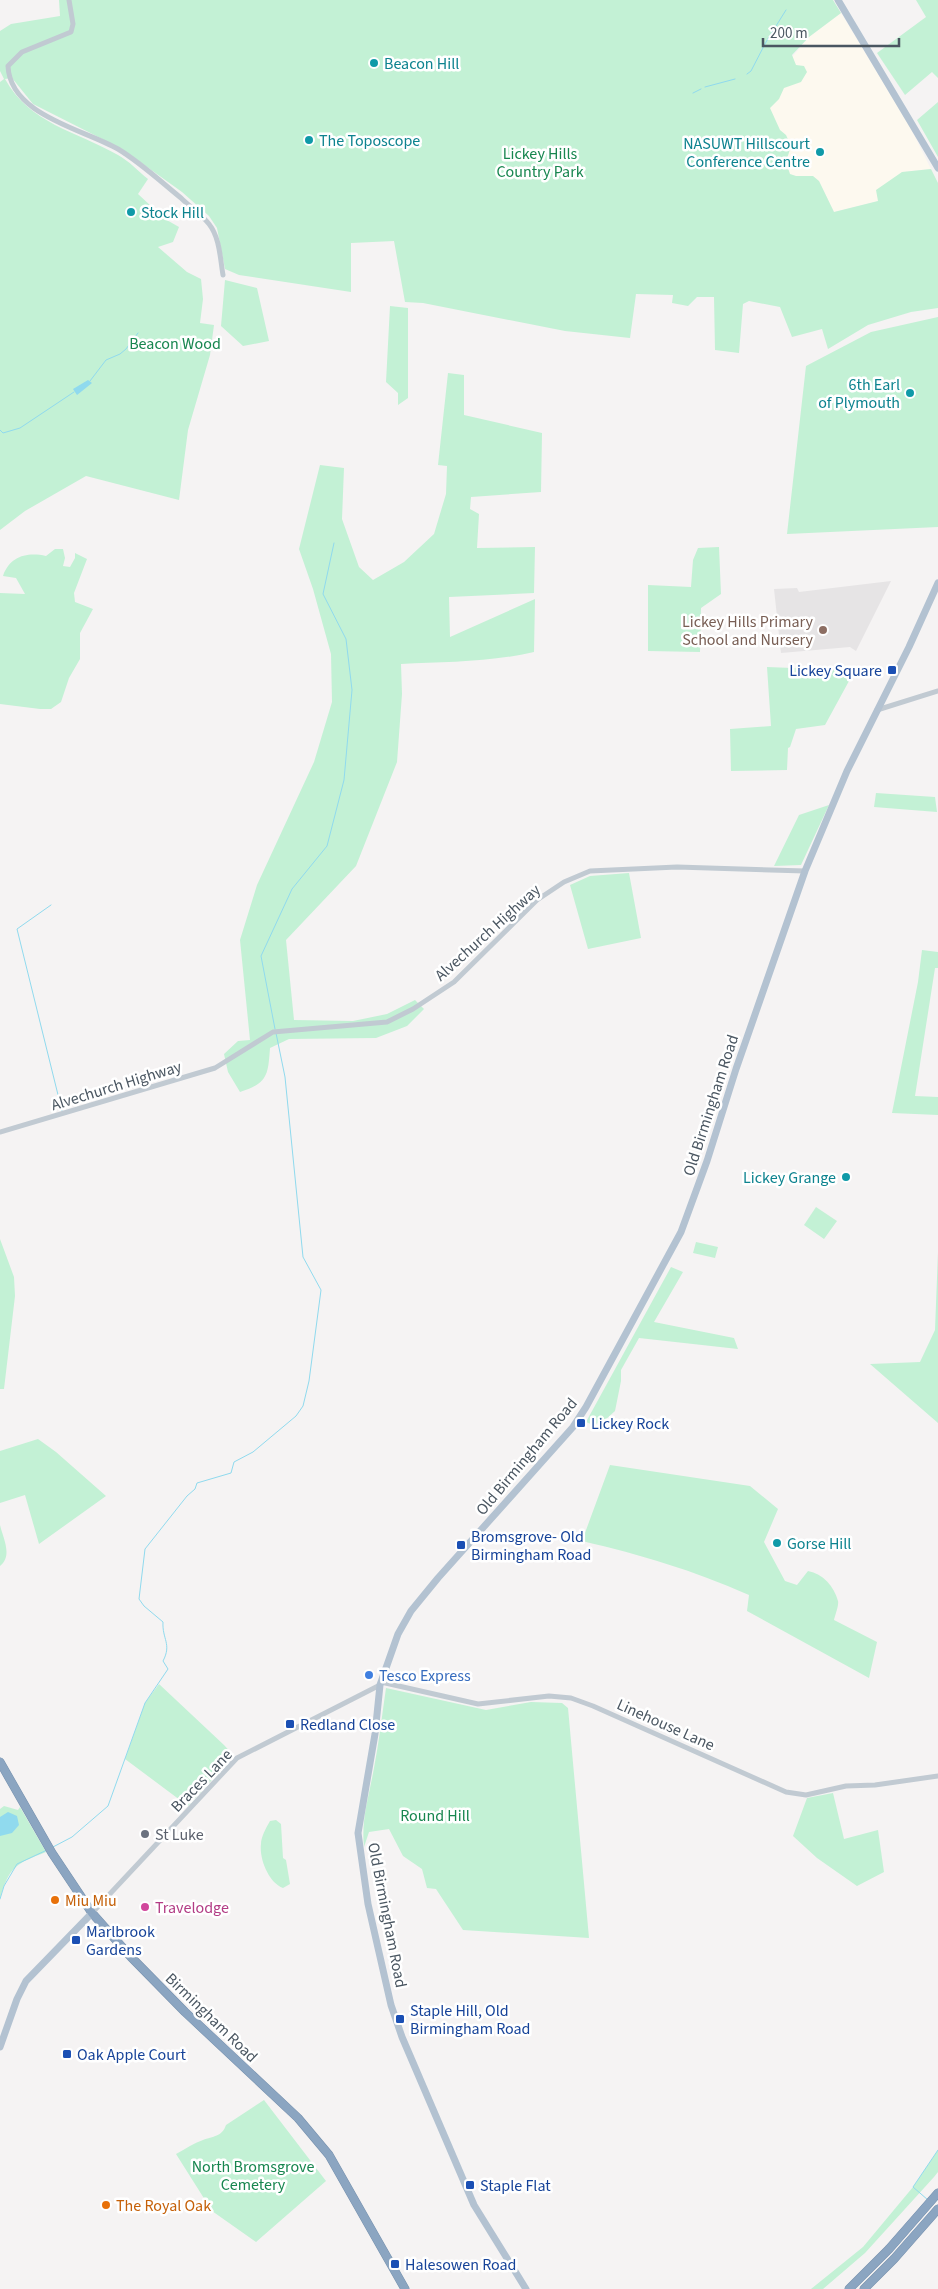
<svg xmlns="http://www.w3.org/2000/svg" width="938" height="2289" viewBox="0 0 938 2289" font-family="'Source Sans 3',sans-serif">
<rect width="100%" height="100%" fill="#f5f3f3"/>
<path fill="#fdf9ef" d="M841 13 910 127 931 169 902 172 878 201 834 212 819 181 806 176H796L789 174 757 99 809 37Z"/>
<path fill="#e6e4e5" d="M891 581 856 651 850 647 781 653 774 589 797 588 799 592Z"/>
<path fill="#c3f1d5" d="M59 0H833L841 13 809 37 792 55 796 65 804 66 807 72 801 82 784 88 779 99 770 108 780 130 786 135 791 146 786 162 790 174 796 176H813L819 181 834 212 878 201 876 190 902 172 931 169 938 183V308L911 312 868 325 828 349 822 329 792 337 780 307 749 301 743 304 739 353 715 350 714 297H697L688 306 672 303 673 295 636 294 630 338 565 331 423 303 405 302 394 241 351 243V292L239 275 225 269 217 228 209 216 182 192 122 149 33 104 12 78 5 79C30 124 76 131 118 155 129 161 138 171 148 179L138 194 165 219 179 227 173 242 158 247 187 272 201 279 203 299 200 323 214 325 210 355 188 430 179 500 86 476 25 511 0 530V82L4 79 0 71V31L11 24 60 16Z
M916 0H938V78L932 72 905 95 877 53 926 17Z
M938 102V157L917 120Z
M225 280 257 288 269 341 243 346 221 326Z
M390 306 408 308V398L398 405V393L386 382Z
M938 317V527L787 534 806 366 871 332Z
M448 373 464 375V415L542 433 541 492 471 497 470 509 479 514 477 548 535 547 534 593 449 597 450 637 535 599 534 652C491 662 445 662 401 664L402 694 397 762 356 866 286 940 294 1020 353 1021 387 1014 415 1000 424 1009 407 1026 376 1038 289 1039 270 1048C268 1075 268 1083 240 1092L228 1072 224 1054 238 1041 250 1040 240 940 257 885 314 762 332 702 331 654 313 589 299 549 320 465 344 468 342 519 359 567 373 580 404 562 434 534 446 494 447 466 438 465Z
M719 547 721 594 701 608 700 652 648 651V585L691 587 693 560 698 548Z
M55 549H63L65 558 63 566 70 567 75 558V553L87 559 74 593 75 602 93 609 80 633V659L69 678 61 702 51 709H40L0 704V593L25 594 16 578 3 576C10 556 27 552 46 556Z
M767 667 843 670 844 676 849 681 825 725 796 729 790 747 788 748 787 770 731 771 730 729 771 726Z
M876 793 935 797 937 812 874 807Z
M829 805 801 865 774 866 799 815Z
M629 873 641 938 588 949 570 885 590 876Z
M922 950 938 952V968H935L915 1096 938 1097V1115L892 1113 918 982Z
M816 1207 837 1221 824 1239 804 1225Z
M0 1239 14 1277 15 1296 4 1389H0Z
M696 1242 718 1247 715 1258 693 1253Z
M938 1252V1423L870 1364 920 1362 935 1330Z
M671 1267 683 1272 654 1322 734 1338 738 1349 639 1338 621 1370V1381L615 1411 604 1421 593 1425 586 1422Z
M38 1439 56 1452 106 1496 39 1544 25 1495 0 1503V1451Z
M610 1465 750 1486 778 1509 764 1542 785 1581 797 1585 808 1571C823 1574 834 1586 838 1601 839 1606 835 1615 834 1620L877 1642 869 1678 747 1611 749 1595C692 1570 642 1555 582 1541Z
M0 1525C3 1538 13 1556 0 1566Z
M159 1684 224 1745 234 1756 188 1806 125 1759 145 1703Z
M386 1688 486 1710 531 1702 562 1703 568 1708 589 1938 463 1930 436 1889 427 1888 422 1869 403 1856 389 1829 369 1832 364 1847C361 1819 369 1796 374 1768 379 1742 382 1715 386 1688Z
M833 1793 844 1839 878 1830 884 1872 857 1886 817 1858 793 1836 807 1798Z
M4 1806 18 1810 20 1807 46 1852C16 1864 9 1866 0 1899V1809Z
M276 1820 281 1824 283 1858 286 1860 290 1884 283 1888C269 1883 259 1859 261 1844 261 1837 266 1828 270 1821Z
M264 2100 326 2181 256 2242 212 2211 176 2154C185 2149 194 2143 203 2140 213 2136 222 2137 226 2125Z
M938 2150V2172L934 2177 865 2253 823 2289H811L863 2247 913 2187Z"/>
<path fill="#90daee" d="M88 380 92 383 77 395 73 389Z
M8 1812 17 1816 19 1825 12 1833 0 1836V1817Z"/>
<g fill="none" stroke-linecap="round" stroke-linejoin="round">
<path stroke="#90daee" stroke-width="1" d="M747 74 751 71 766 42 786 10
M705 87 735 79
M693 93 701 89
M90 381 106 360 120 354 126 349 138 333
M0 430 3 433 20 428 74 392
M51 905 17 929 62 1111
M275 1029 261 956 292 889 327 846 344 780 352 690 346 639 323 594 334 543
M53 1847 72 1837 108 1806 145 1703 168 1669 163 1661C172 1644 162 1639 163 1622L144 1606 139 1599 145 1549 187 1496 195 1489 197 1483 231 1473 234 1462 253 1452 296 1416 303 1406 309 1381 321 1290 303 1257 285 1077 276 1033
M0 1899 4 1886 17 1864 47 1850
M928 2200 913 2187 938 2150"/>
<g stroke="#7690ad" stroke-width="9">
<path id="highway" d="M0 1762 52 1853 92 1913 131 1957 185 2012 298 2118 329 2155 405 2289
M849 2289 889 2249 938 2193
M864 2289 894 2259 938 2209"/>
</g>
<path stroke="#c1cad2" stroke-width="5" d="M69 0 73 24 71 32 22 52 8 66C10 115 83 129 118 149 141 163 160 181 181 198 190 207 201 214 209 224 220 238 220 258 223 275
M877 710 938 691
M0 1132 215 1068 273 1032 387 1022 413 1009 454 982 537 900 564 882 590 871 677 867 805 871
M381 1682 478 1704 549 1696 571 1698 593 1706 786 1792 806 1795 846 1786 875 1785 938 1776
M92 1913 237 1758 380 1685"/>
<path stroke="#b3c2d1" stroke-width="7" d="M838 0 938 168
M0 2047 17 1999 26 1981 92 1913
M526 2289 474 2205 402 2037 391 2005 368 1904 358 1833 375 1734 380 1685 398 1634 411 1611 438 1578 573 1427 586 1407 681 1232 707 1161 736 1069 805 871 847 771 909 647 938 583"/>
<use href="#highway" stroke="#8ba5c1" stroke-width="8"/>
</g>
<g fill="#0f9aa8" stroke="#fff" stroke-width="2">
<circle cx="374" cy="63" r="5"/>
<circle cx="309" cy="140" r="5"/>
<circle cx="820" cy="152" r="5"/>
<circle cx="131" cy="212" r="5"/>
<circle cx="910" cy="393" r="5"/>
<circle cx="846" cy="1177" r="5"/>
<circle cx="777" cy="1543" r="5"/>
</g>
<circle fill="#8d6e63" stroke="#fff" stroke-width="2" cx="823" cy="630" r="5"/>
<g fill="#1a4fb4" stroke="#fff" stroke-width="2">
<rect x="887" y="665" width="10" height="10" rx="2.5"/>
<rect x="576" y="1418" width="10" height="10" rx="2.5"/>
<rect x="456" y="1540" width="10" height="10" rx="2.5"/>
<rect x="285" y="1719" width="10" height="10" rx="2.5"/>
<rect x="71" y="1935" width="10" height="10" rx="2.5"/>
<rect x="395" y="2014" width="10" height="10" rx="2.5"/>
<rect x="62" y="2049" width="10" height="10" rx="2.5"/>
<rect x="465" y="2180" width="10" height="10" rx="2.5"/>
<rect x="390" y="2259" width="10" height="10" rx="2.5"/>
</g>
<circle fill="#3f7fe0" stroke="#fff" stroke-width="2" cx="369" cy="1675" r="5"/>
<circle fill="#6b7280" stroke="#fff" stroke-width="2" cx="145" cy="1834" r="5"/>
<g fill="#e8710a" stroke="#fff" stroke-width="2">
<circle cx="55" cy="1900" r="5"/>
<circle cx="106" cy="2205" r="5"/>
</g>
<circle fill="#d1479c" stroke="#fff" stroke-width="2" cx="145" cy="1907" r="5"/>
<g text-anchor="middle" stroke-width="5" stroke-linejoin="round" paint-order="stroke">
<g font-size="16" fill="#0d838f" stroke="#fff" text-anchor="start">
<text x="384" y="69">Beacon Hill</text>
<text x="319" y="146">The Toposcope</text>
<text x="810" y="149" text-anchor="end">NASUWT Hillscourt<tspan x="810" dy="18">Conference Centre</tspan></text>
<text x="141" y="218">Stock Hill</text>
<text x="900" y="390" text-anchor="end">6th Earl<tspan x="900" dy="18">of Plymouth</tspan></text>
<text x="836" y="1183" text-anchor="end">Lickey Grange</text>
<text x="787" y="1549">Gorse Hill</text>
</g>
<g font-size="16" fill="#17864f" stroke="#fff">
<text x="540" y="159">Lickey Hills<tspan x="540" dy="18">Country Park</tspan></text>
<text x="175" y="349">Beacon Wood</text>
<text x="435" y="1821">Round Hill</text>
<text x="253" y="2172">North Bromsgrove<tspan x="253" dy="18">Cemetery</tspan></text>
</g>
<g font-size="16" fill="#785e54" stroke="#fff" text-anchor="end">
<text x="813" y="627">Lickey Hills Primary<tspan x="813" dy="18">School and Nursery</tspan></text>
</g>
<g font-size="16" fill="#164399" stroke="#fff" text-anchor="start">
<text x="882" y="676" text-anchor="end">Lickey Square</text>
<text x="591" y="1429">Lickey Rock</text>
<text x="471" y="1542">Bromsgrove- Old<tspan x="471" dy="18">Birmingham Road</tspan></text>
<text x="300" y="1730">Redland Close</text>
<text x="86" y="1937">Marlbrook<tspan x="86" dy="18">Gardens</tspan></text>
<text x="410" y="2016">Staple Hill, Old<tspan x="410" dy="18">Birmingham Road</tspan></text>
<text x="77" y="2060">Oak Apple Court</text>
<text x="480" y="2191">Staple Flat</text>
<text x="405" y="2270">Halesowen Road</text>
</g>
<g font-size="16" fill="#4a5661" stroke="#fff">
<text transform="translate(487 932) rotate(-42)" y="6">Alvechurch Highway</text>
<text transform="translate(116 1085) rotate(-17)" y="6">Alvechurch Highway</text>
<text transform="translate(710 1105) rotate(-72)" y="6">Old Birmingham Road</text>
<text transform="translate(526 1456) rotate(-50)" y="6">Old Birmingham Road</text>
<text transform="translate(666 1724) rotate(24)" y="6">Linehouse Lane</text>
<text transform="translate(201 1780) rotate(-46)" y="6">Braces Lane</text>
<text transform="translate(388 1915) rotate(79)" y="6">Old Birmingham Road</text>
<text transform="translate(212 2017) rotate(44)" y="6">Birmingham Road</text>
</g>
<g font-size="16" fill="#366cbe" stroke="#fff" text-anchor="start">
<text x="379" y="1681">Tesco Express</text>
</g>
<g font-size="16" fill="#5b616d" stroke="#fff" text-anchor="start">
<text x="155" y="1840">St Luke</text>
</g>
<g font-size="16" fill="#c56008" stroke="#fff" text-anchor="start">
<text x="65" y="1906">Miu Miu</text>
<text x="116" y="2211">The Royal Oak</text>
</g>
<g font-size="16" fill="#b23c85" stroke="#fff" text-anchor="start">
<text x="155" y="1913">Travelodge</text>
</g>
</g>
<path d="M763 38v8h136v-8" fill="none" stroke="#4a5661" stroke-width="2.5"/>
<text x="770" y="38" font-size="15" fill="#4a5661" stroke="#ffffff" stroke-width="4" paint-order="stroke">200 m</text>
</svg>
